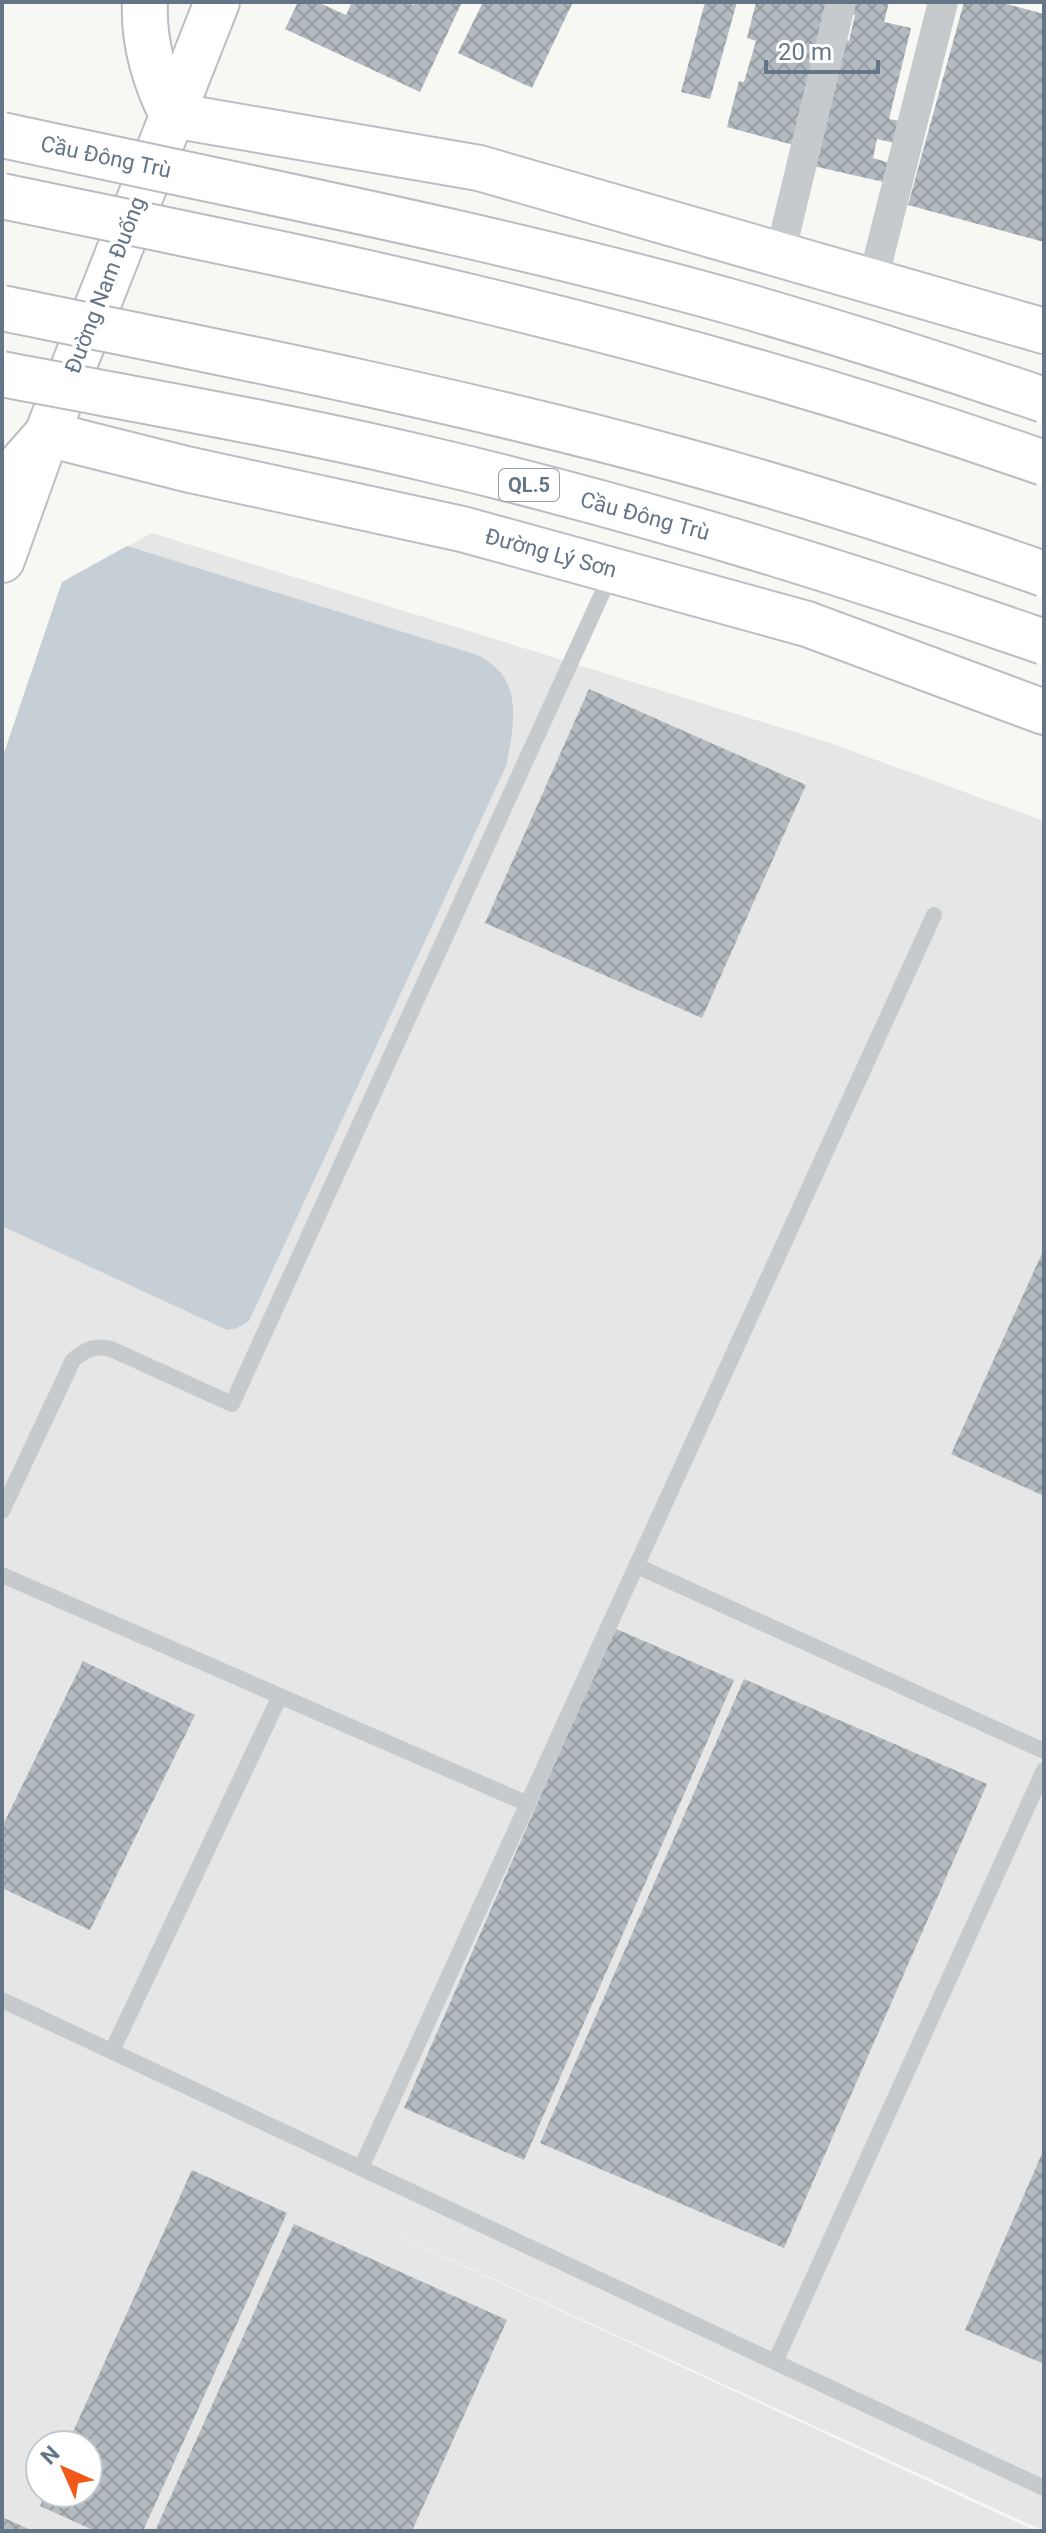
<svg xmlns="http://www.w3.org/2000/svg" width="1046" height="2533" font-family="Roboto,sans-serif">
  <defs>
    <pattern id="building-cross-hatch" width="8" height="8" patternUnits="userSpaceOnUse" patternTransform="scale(2)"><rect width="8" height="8" fill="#b4bbc0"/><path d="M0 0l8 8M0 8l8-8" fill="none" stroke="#969da2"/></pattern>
  </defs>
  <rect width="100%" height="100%" fill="#f7f7f4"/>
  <path fill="#e5e6e5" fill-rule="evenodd" d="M 152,533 L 824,741 L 1044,821 L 1044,2531 L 321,2200 L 1036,2531 L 2,2531 L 2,759 L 62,582 ZM 40,2445 L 88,2445 L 88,2493 L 40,2493 Z"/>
  <path fill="#c6cfd5" d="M 127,546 L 480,656 C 487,661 495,666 500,672 C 521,696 512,738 506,766 L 249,1321 L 237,1328 L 227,1330 L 2,1226 L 2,759 L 62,582 Z"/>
  <g fill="url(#building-cross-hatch)">
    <polygon points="298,2 317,2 346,15 352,2 407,2 413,5 414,2 462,2 420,92 285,29"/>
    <polygon points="483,2 573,2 532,88 458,53"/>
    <polygon points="705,2 737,2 710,99 681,92"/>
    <polygon points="756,2 836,2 797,146 727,127 739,81 744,82 756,41 747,38"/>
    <polygon points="845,2 889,2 884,22 911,28 889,119 905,122 899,144 877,139 873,158 893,164 888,183 813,166 845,40 849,41 855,15 843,12"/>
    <polygon points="964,2 999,2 1044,14 1044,242 908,205"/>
    <polygon points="589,689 806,785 702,1018 485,923"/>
    <polygon points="1044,1249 1044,1496 951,1454"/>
    <polygon points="614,1628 734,1680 524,2160 404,2108"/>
    <polygon points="83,1661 195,1715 90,1930 2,1888 2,1827"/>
    <polygon points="744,1679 987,1784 784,2248 540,2143"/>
    <polygon points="1044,2149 1044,2364 965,2330"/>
    <polygon points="192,2170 287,2213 143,2531 95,2531 40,2506 46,2493 88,2493 88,2445 67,2445"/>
    <polygon points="294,2224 507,2320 412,2531 155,2531"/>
    <polygon points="2,2517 33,2531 2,2531"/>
  </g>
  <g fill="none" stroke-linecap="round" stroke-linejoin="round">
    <defs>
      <g id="secondary">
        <polyline points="172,115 479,168 1044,331"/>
        <polyline points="47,434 186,469 462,529 807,624 1044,712"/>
        <polyline points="2,560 47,434 217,2"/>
      </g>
      <g id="primary">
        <path d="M 145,2 C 143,43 154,79 172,115"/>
        <polyline points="2,485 47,434"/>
      </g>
    </defs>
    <use href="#secondary" stroke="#bbbfc4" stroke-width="48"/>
    <use href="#primary" stroke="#b9bdc1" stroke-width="48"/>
    <g stroke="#c6cacd" stroke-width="16">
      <path d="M 2,1511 L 73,1360 C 86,1349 95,1345 111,1349 L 232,1404 L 611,574"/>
      <polyline points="637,1566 1044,1751"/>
      <polyline points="2,1575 528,1804"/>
      <polyline points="2,2000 1044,2488"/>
      <polyline points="112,2051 280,1696"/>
      <polyline points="361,2168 934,915"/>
      <polyline points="775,2362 1044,1770"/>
    </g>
    <g stroke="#c6cacd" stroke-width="30">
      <polyline points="780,254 841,2"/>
      <polyline points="873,280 943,2"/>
    </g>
    <use href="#secondary" stroke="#fff" stroke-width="44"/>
    <use href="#primary" stroke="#fff" stroke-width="44"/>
    <defs>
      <g id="highway-bridge">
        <path d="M 2,135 C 246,188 492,235 732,302 C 837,332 941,365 1044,400"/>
        <path d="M 2,196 C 160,229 318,260 475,298 C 667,344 858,398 1044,463"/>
        <path d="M 2,308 C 229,354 457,399 681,460 C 803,493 924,532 1044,574"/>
        <path d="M 2,374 C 143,401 284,425 423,458 C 634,507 840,571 1044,642"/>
      </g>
    </defs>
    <use href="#highway-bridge" stroke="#bbbdc0" stroke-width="48" stroke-linecap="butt"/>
    <use href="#highway-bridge" stroke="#fff" stroke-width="44"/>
  </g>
  <g text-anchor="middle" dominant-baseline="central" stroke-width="8" stroke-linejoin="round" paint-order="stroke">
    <rect fill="#fff" stroke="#929eab" stroke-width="2" x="499" y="469" width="60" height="32" rx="6"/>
    <g font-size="20" font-weight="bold" fill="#647587">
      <text x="529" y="485">QL.5</text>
    </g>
    <g font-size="22" fill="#647587" stroke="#fff">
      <text transform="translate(106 157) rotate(12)">Cầu Đông Trù</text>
      <text transform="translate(105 285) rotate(-69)">Đường Nam Đuống</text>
      <text transform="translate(645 516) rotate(15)">Cầu Đông Trù</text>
      <text transform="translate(551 553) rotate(15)">Đường Lý Sơn</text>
    </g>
  </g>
  <rect width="1046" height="2533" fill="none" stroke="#647587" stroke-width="8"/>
  <g transform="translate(64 2469) rotate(315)"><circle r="38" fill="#ffffff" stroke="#c1c8cf" stroke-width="2"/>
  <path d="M0-6L14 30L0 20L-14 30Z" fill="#f25919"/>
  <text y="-12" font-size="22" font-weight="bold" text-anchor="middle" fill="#647587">N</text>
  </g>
  <path d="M766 60v12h112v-12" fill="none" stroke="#647587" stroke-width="4"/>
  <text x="778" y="60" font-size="24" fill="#647587" stroke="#ffffff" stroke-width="6" paint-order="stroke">20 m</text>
</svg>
